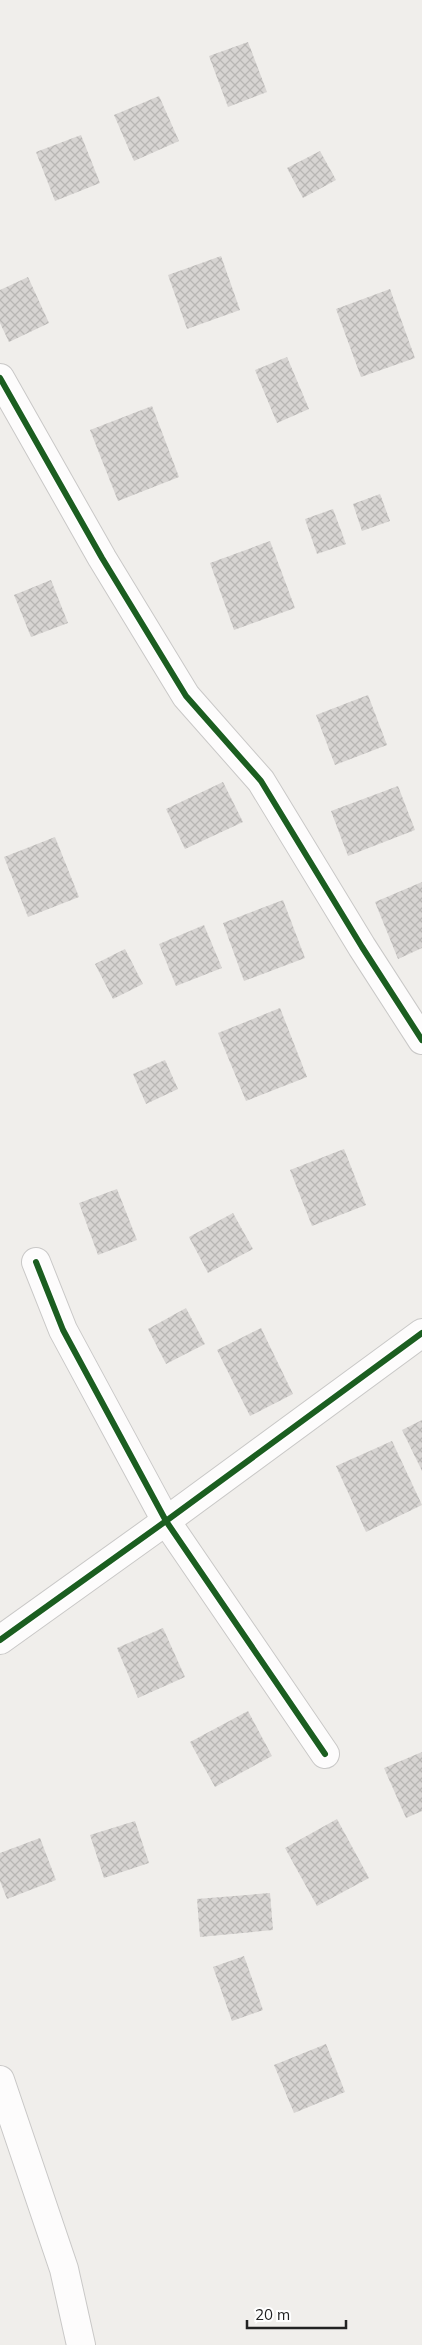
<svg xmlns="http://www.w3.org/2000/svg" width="422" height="2345" font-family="Mulish,sans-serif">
  <defs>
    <pattern id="building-cross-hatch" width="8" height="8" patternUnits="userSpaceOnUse" patternTransform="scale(1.25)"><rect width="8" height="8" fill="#d7d4d2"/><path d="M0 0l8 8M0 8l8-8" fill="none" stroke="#b8b6b4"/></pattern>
  </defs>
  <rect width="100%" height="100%" fill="#f0eeeb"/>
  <g fill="url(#building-cross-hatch)">
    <polygon points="248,42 267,92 228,107 209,56"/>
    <polygon points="159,96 179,141 134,161 114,115"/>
    <polygon points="81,135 100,183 55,201 36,152"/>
    <polygon points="320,151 336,180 303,198 287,168"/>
    <polygon points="221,256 240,310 187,329 168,275"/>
    <polygon points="28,277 49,323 9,342 0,323 0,290"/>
    <polygon points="390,289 415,358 361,377 336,309"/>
    <polygon points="287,357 309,409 277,423 255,370"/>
    <polygon points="152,406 179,477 118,501 90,430"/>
    <polygon points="380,494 390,521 362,531 353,504"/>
    <polygon points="333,509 346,544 317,554 305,519"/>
    <polygon points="270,541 295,608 234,630 210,563"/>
    <polygon points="51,580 68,623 31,637 14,595"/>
    <polygon points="368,695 387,745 335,765 316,715"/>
    <polygon points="223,782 243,822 185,849 166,809"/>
    <polygon points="398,786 415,830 348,856 331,811"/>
    <polygon points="55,837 79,897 28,917 4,857"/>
    <polygon points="422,882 422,948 398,959 375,902"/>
    <polygon points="283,900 305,958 244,981 223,923"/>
    <polygon points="204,925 222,968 176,986 159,944"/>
    <polygon points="125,949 143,984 113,999 95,964"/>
    <polygon points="280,1008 307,1077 246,1101 218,1033"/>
    <polygon points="165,1060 178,1089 146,1104 133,1074"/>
    <polygon points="344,1149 366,1205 312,1226 290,1170"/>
    <polygon points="117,1189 137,1240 98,1255 79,1203"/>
    <polygon points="233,1213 253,1249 208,1273 189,1237"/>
    <polygon points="186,1308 205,1344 166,1364 148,1329"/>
    <polygon points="261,1328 293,1394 250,1416 217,1350"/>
    <polygon points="422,1420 422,1471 402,1430"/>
    <polygon points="392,1441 422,1505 366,1532 336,1466"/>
    <polygon points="163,1628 185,1677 138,1698 117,1648"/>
    <polygon points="248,1711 272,1756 215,1787 190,1742"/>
    <polygon points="422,1752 422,1811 406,1818 384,1768"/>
    <polygon points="337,1819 369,1878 317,1906 285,1848"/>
    <polygon points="135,1821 149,1863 104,1878 90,1835"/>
    <polygon points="40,1838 56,1880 7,1899 0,1881 0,1853"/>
    <polygon points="270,1893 273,1930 200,1937 197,1899"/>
    <polygon points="244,1956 263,2010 232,2021 213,1967"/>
    <polygon points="326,2044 345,2092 294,2113 274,2065"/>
  </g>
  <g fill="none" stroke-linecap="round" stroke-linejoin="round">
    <defs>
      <g id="street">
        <polyline points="0,378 102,558 186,696 261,781 362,947 422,1040"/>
        <polyline points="36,1262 63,1330 166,1521 325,1754"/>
        <polyline points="0,1640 166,1521 422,1333"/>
        <polyline points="0,2080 64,2269 81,2345"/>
      </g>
    </defs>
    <use href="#street" stroke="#c9c8c7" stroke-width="30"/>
    <use href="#street" stroke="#fdfcfc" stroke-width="28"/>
    <defs>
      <g id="cycleway">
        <polyline points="0,378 102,558 186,696 261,781 362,947 422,1040"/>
        <polyline points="36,1262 63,1330 166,1521 325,1754"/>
        <polyline points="0,1640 166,1521 422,1333"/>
      </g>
    </defs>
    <use href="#cycleway" stroke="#fff" stroke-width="9"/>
    <use href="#cycleway" stroke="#1b5e20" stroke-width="6"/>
  </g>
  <path d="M247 2320v8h99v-8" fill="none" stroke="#222222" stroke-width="2.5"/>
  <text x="255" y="2320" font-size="15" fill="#222222" stroke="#ffffff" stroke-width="4" paint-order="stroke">20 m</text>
</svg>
